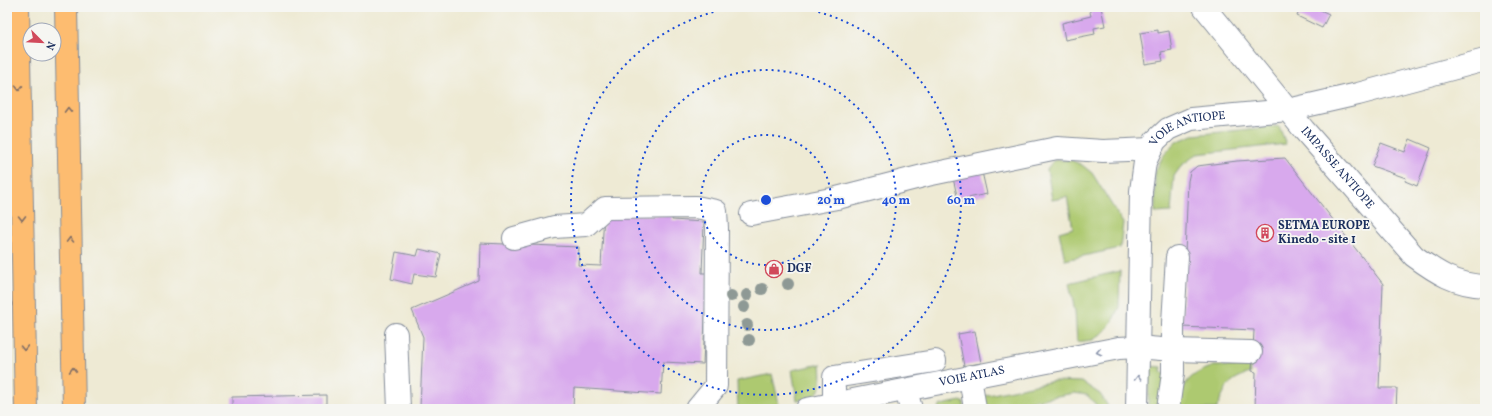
<svg xmlns="http://www.w3.org/2000/svg" width="1492" height="416" font-family="Vollkorn,serif">
  <rect width="100%" height="100%" fill="#f6f6f2"/>
  <filter id="ink" filterUnits="userSpaceOnUse"><feTurbulence type="fractalNoise" baseFrequency=".025" numOctaves="2"/><feDisplacementMap in="SourceGraphic" scale="8" xChannelSelector="R" yChannelSelector="G"/><feConvolveMatrix kernelMatrix="1 2 1 2 8 2 1 2 1" color-interpolation-filters="sRGB"/></filter>
  <filter id="wash" filterUnits="userSpaceOnUse"><feTurbulence type="fractalNoise" baseFrequency=".012" numOctaves="4" result="noise"/><feDisplacementMap in="SourceGraphic" scale="16" xChannelSelector="R" yChannelSelector="G"/><feGaussianBlur stdDeviation="0.9" result="paint"/><feColorMatrix in="noise" values="0 0 0 0 0 0 0 0 0 0 0 0 0 0 0 0 0 1.4 0 .05"/><feComposite in="paint" operator="in"/></filter>
  <g filter="url(#wash)">
    <rect width="100%" height="100%" fill="#eeead4"/>
    <g fill="#adc96f" stroke="#647c66">
      <polygon points="1279,126 1286,144 1197,154 1182,165 1174,176 1171,212 1155,213 1155,172 1163,156 1176,142 1193,135"/>
      <polygon points="1056,160 1071,160 1082,165 1092,173 1123,223 1120,248 1065,260 1059,232 1073,228 1067,197 1052,200 1047,169 1053,161"/>
      <polygon points="1120,271 1119,307 1113,320 1105,331 1093,340 1077,342 1075,311 1069,283"/>
      <path d="M 821,364 C 822,377 824,392 810,398 C 806,400 801,400 797,400 L 792,370 Z"/>
      <polygon points="1149,366 1162,367 1161,372 1166,375 1162,409 1148,409"/>
      <path d="M 1214,366 L 1250,366 L 1251,373 C 1228,379 1227,386 1217,407 L 1217,409 L 1180,409 C 1181,382 1189,375 1214,366 Z"/>
      <polygon points="772,374 779,404 757,409 738,409 737,381"/>
      <polygon points="1054,381 1082,382 1100,394 1110,409 1100,409 1087,395 1074,393 987,409 984,409 979,397"/>
      <polygon points="961,401 964,403 964,409 938,409 941,405"/>
    </g>
    <g id="blocks">
      <g fill="#d8a9ed">
        <polygon points="1093,7 1101,7 1105,26 1094,28 1095,34 1065,40 1062,23 1091,16 1089,8"/>
        <polygon points="1301,7 1317,7 1316,8 1329,14 1322,28 1297,16"/>
        <polygon points="1158,30 1158,33 1169,31 1172,50 1161,52 1163,61 1145,64 1140,33"/>
        <polygon points="1410,139 1431,148 1417,186 1405,181 1406,178 1372,166 1381,143 1405,152"/>
        <polygon points="1285,158 1383,284 1379,388 1397,388 1396,409 1255,409 1256,372 1252,371 1254,330 1182,327 1188,181 1190,172 1197,166 1237,161"/>
        <polygon points="982,172 987,194 958,200 953,178"/>
        <polygon points="604,214 673,216 672,220 704,222 702,273 707,273 703,364 663,362 661,394 574,388 573,409 425,409 425,407 420,407 423,337 412,310 479,281 480,243 579,247 578,265 601,266"/>
        <polygon points="419,249 441,254 436,277 414,274 412,284 391,279 396,252 417,256"/>
        <polygon points="975,331 981,363 964,366 958,334"/>
        <polygon points="326,395 326,409 232,409 232,397"/>
      </g>
    </g>
  </g>
  <g filter="url(#ink)">
    <use href="#blocks" fill-opacity="0" stroke="#848c99" stroke-width="1"/>
    <g fill="none" stroke-linecap="round" stroke-linejoin="round">
      <defs>
        <g id="minor">
          <path id="s1" d="M 1204,7 L 1304,130 L 1414,256 C 1437,273 1456,285 1485,286"/>
          <polyline points="751,214 837,198 927,175 1057,148 1103,151 1151,149"/>
          <polyline points="514,238 554,227 586,225 605,208 696,207 716,211 717,228 716,386 697,409"/>
          <polyline points="396,334 399,409"/>
          <polyline points="970,376 975,409"/>
          <polyline points="906,390 911,409"/>
          <polyline points="834,404 834,377 935,361"/>
          <path id="s2" d="M 807,409 L 1119,348 L 1137,347 L 1173,350 L 1251,352"/>
          <path id="s3" d="M 1137,409 L 1141,191 L 1145,162 L 1155,141 L 1168,129 L 1191,119 L 1288,110 L 1358,94 L 1485,60"/>
          <polyline points="1168,409 1173,373 1173,323 1177,257"/>
        </g>
        <g id="highway">
          <polyline points="18,7 26,409"/>
          <polyline points="66,7 74,409"/>
        </g>
      </defs>
      <use href="#minor" stroke="#848c99" stroke-width="24"/>
      <use href="#highway" stroke="#848c99" stroke-width="24"/>
      <use href="#minor" stroke="#fff" stroke-width="22"/>
      <use href="#highway" stroke="#fdbc6f" stroke-width="22"/>
    </g>
    <g fill="#8e9995">
      <circle cx="788" cy="284" r="6"/>
      <circle cx="762" cy="289" r="6"/>
      <circle cx="747" cy="295" r="6"/>
      <circle cx="731" cy="296" r="6"/>
      <circle cx="744" cy="307" r="6"/>
      <circle cx="747" cy="325" r="6"/>
      <circle cx="749" cy="340" r="6"/>
    </g>
    <defs><path id="oneway-chevron" d="M-2-3.5L2.5 0L-2 3.5" fill="none" stroke-width="1.6" stroke-linecap="round" stroke-linejoin="round"/></defs>
    <g stroke="#816e66">
      <use href="#oneway-chevron" transform="translate(19 88) rotate(89)"/>
      <use href="#oneway-chevron" transform="translate(68 110) rotate(-91)"/>
      <use href="#oneway-chevron" transform="translate(22 218) rotate(89)"/>
      <use href="#oneway-chevron" transform="translate(70 240) rotate(-91)"/>
      <use href="#oneway-chevron" transform="translate(24 348) rotate(89)"/>
      <use href="#oneway-chevron" transform="translate(73 370) rotate(-91)"/>
    </g>
    <g stroke="#8d97ae">
      <use href="#oneway-chevron" transform="translate(1099 352) rotate(169)"/>
      <use href="#oneway-chevron" transform="translate(1138 378) rotate(-90)"/>
    </g>
  </g>
  <g fill="none" stroke="#1d4ed8" stroke-width="2" stroke-dasharray="2 4">
    <circle cx="766" cy="200" r="65"/>
    <circle cx="766" cy="200" r="130"/>
    <path d="M795 7A195 195 0 1 1 737 7"/>
  </g>
  <defs>
    <symbol id="building-ring" viewBox="-11 -11 22 22"><circle r="9.5" fill="#f6f6f2" stroke="#d1495b" stroke-width="1.5"/><path d="M-4-6H4V6H1V3H-1V6H-4ZM-2.5-4.3h1.7v1.8h-1.7ZM.8-4.3h1.7v1.8H.8ZM-2.5-1h1.7V.8h-1.7ZM.8-1h1.7V.8H.8Z" fill="#d1495b"/></symbol>
    <symbol id="shop-ring" viewBox="-11 -11 22 22"><circle r="9.5" fill="#f6f6f2" stroke="#d1495b" stroke-width="1.5"/><path d="M-5-2.5h2.3a2.7 3.5 0 0 1 5.4 0H5L5.5 6h-11ZM-1.5-2.5h3a1.5 2.3 0 0 0-3 0Z" fill="#d1495b"/></symbol>
  </defs>
  <g fill-rule="evenodd">
    <use href="#building-ring" x="1255" y="223" width="20" height="20"/>
    <use href="#shop-ring" x="764" y="259" width="20" height="20"/>
  </g>
  <g text-anchor="middle" dominant-baseline="central" stroke-width="3.5" stroke-linejoin="round" paint-order="stroke">
    <g font-size="12" fill="#1b2f5e" stroke="#f6f6f2">
      <text stroke="none"><textPath href="#s3" startOffset="307">VOIE ANTIOPE</textPath></text>
      <text stroke="none"><textPath href="#s1" startOffset="209">IMPASSE ANTIOPE</textPath></text>
      <text stroke="none"><textPath href="#s2" startOffset="168">VOIE ATLAS</textPath></text>
    </g>
    <g font-size="12" font-weight="bold" fill="#1b2f5e" stroke="#f6f6f2" text-anchor="start">
      <text x="1278" y="226">SETMA EUROPE<tspan x="1278" dy="14">Kinedo - site 1</tspan></text>
      <text x="787" y="269">DGF</text>
    </g>
  </g>
  <circle cx="766" cy="200" r="6" fill="#1d4ed8" stroke="#f6f6f2" stroke-width="2"/>
  <g font-size="12" text-anchor="middle" font-weight="bold" fill="#1d4ed8" stroke="#f6f6f2" stroke-width="3.5" stroke-linejoin="round" paint-order="stroke">
    <text x="831" y="204">20 m</text>
    <text x="896" y="204">40 m</text>
    <text x="961" y="204">60 m</text>
  </g>
  <rect width="1492" height="416" fill="none" stroke="#f6f6f2" stroke-width="24"/>
  <g transform="translate(42 42) rotate(114)"><circle r="19" fill="#f6f6f2" stroke="#9ea6b7"/>
  <path d="M0-3L7 15L0 10L-7 15Z" fill="#d1495b"/>
  <text y="-6" font-size="11" font-weight="bold" text-anchor="middle" fill="#1b2f5e">N</text>
  </g>
</svg>
